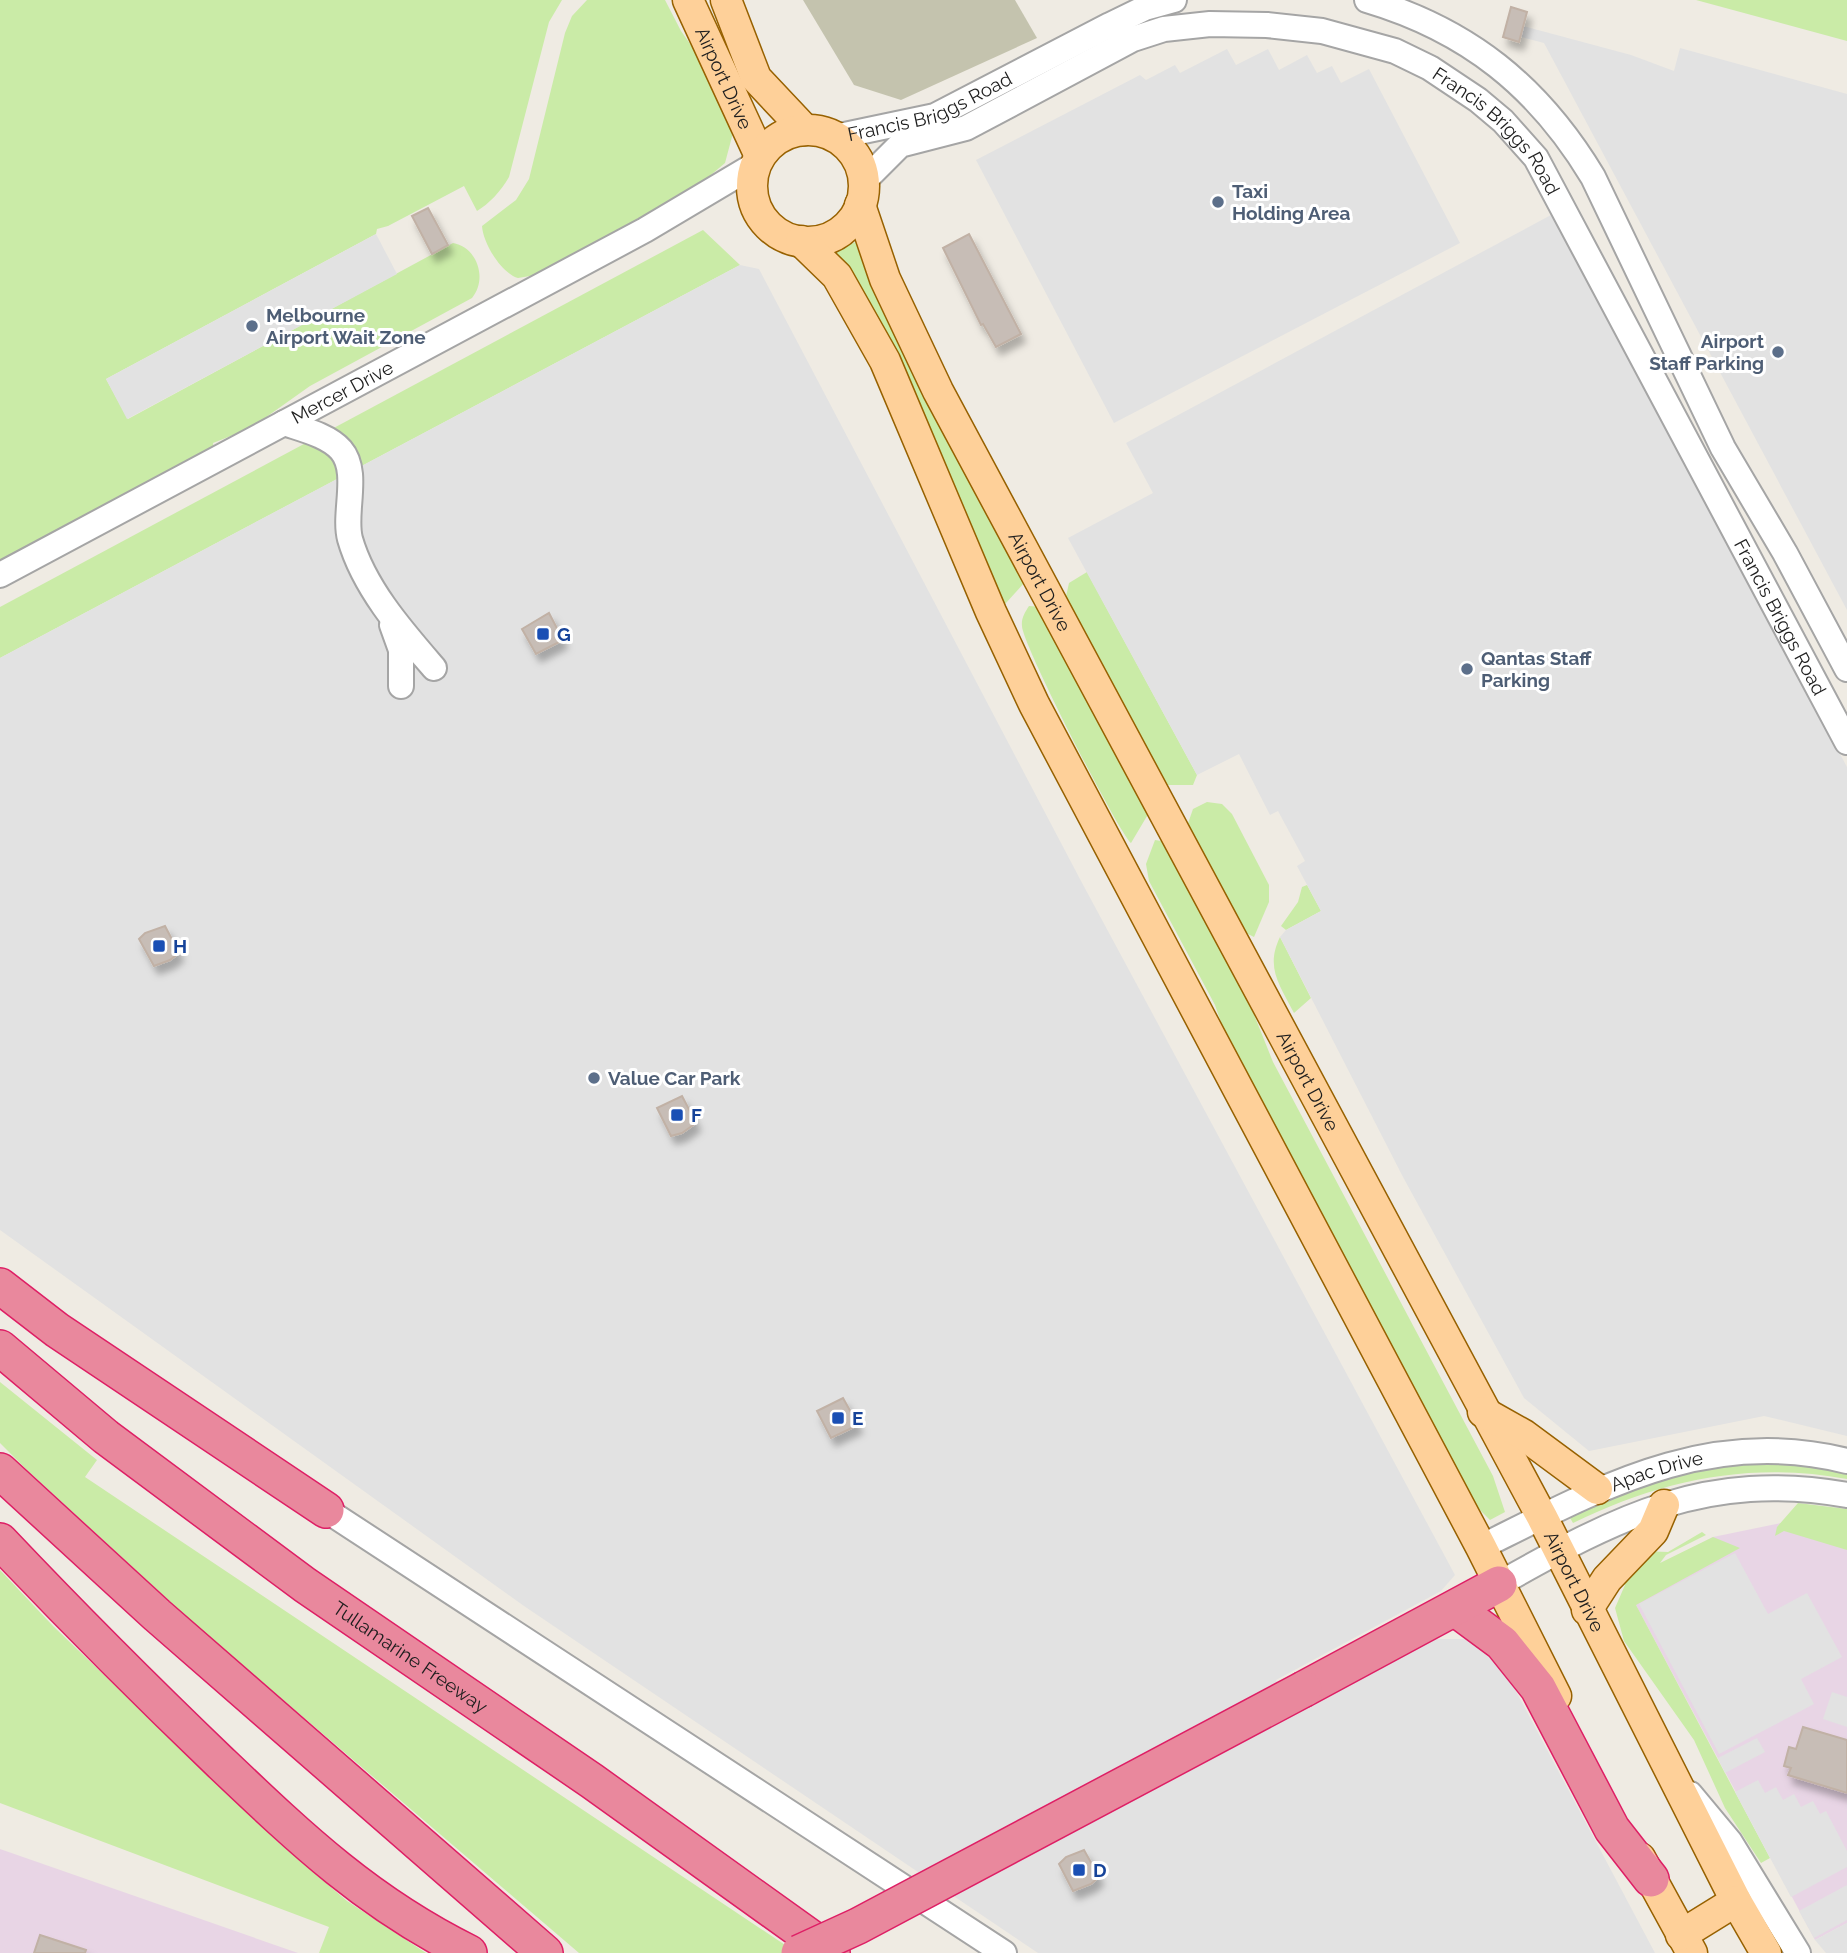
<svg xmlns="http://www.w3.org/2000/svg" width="1847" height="1953" font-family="Raleway,sans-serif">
  <defs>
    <filter id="shadow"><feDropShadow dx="4.5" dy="8" stdDeviation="3.5" flood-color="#0004"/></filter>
  </defs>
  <rect width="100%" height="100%" fill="#efebe3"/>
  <g fill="#e8d5e5">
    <polygon points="1781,1523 1847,1533 1847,1923 1815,1940 1630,1594 1659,1565 1713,1537"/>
    <polygon points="0,1849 298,1953 0,1953"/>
  </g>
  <polygon fill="#c4c3ae" points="803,0 1015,0 1037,38 901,100 854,85"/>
  <g fill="#caeba7">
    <path d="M 0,0 L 562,0 L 549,22 L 509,177 C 501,191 489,204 477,211 L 464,186 L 388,226 L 377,229 L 376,234 L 106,379 L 128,419 L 453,243 C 477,247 488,279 472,298 L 310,386 L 251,428 L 213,443 L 214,449 L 0,562 Z"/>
    <path d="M 587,0 L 665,0 L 681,31 L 707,68 L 733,133 L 725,163 L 692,191 L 536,275 L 518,278 C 501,273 483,243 482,226 L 516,200 L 529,179 L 565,33 L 572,16 Z"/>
    <polygon points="1696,0 1847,0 1847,41"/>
    <polygon points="703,230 740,265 0,658 0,607"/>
    <polygon points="858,241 1024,583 1006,603 1003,604 833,252"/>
    <polygon points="1087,572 1197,775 1193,785 1166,785 1065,601 1069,583"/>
    <path d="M 1029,606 L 1042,607 L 1150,811 L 1131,843 C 1120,835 1022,644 1022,626 C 1021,619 1025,612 1029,606 Z"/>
    <polygon points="1207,802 1222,804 1232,814 1269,885 1269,902 1254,937 1236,928 1186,829 1193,809"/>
    <polygon points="1155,840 1167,842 1243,987 1273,1062 1493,1476 1505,1512 1490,1520 1476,1506 1232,1054 1215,1005 1149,881 1146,864"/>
    <polygon points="1307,885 1321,911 1286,930 1281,926 1298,902 1302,887"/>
    <path d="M 1280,937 L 1311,998 L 1294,1013 C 1280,985 1265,968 1280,937 Z"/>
    <polygon points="0,1382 97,1460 85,1477 797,1953 579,1953 191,1621 25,1468 0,1443"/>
    <path d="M 1747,1463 L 1817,1467 L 1847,1474 L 1847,1479 C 1750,1461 1661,1480 1573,1523 L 1569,1516 C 1624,1485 1685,1472 1747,1463 Z"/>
    <polygon points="1798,1503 1847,1509 1847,1550 1784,1531 1775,1536 1777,1527"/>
    <polygon points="1702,1532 1706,1535 1666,1555 1660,1563 1713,1537 1740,1548 1636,1605 1770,1858 1761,1863 1725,1808 1694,1740 1624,1641 1615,1608 1625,1585 1617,1580 1642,1551 1668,1552"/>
    <polygon points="0,1570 53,1626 278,1842 347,1901 426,1953 319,1953 329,1927 0,1803"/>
  </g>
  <g fill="#e2e2e2">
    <polygon points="1523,26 1631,55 1674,71 1680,48 1847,94 1847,610 1544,43 1521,37"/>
    <polygon points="1227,49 1236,65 1268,49 1279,70 1307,55 1317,73 1332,66 1341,83 1369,69 1460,243 1114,423 976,160 1140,75 1146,80 1175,65 1180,73"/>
    <polygon points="1551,215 1847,767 1847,1436 1764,1416 1589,1451 1524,1398 1403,1177 1280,937 1286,930 1321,911 1297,866 1305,861 1278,811 1270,815 1239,754 1197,775 1068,538 1153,493 1126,443"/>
    <polygon points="376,234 397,274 127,419 106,379"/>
    <polygon points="740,265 759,269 1081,881 1455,1575 1441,1591 1276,1680 1295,1712 1434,1639 1466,1639 1483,1644 1509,1678 1655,1953 1038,1953 524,1606 0,1230 0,658"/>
    <polygon points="1735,1553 1768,1614 1807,1593 1842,1657 1801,1679 1814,1704 1719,1754 1639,1604"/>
    <polygon points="1832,1692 1847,1697 1847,1727 1823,1719"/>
    <polygon points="1757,1738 1765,1752 1725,1773 1718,1758"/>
    <polygon points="1758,1780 1765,1793 1776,1787 1783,1800 1794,1794 1801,1807 1813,1801 1820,1814 1826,1811 1847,1851 1847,1867 1791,1897 1735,1792"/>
    <polygon points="1847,1885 1847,1920 1814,1938 1799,1911"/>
    <polygon points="1847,1923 1847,1953 1826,1953 1815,1940"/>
  </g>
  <g fill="#c7bdb6" stroke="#c1b1a5" stroke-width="2" filter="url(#shadow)">
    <polygon points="1511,7 1527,12 1519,42 1503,37"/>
    <polygon points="428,208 448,245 432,254 412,216"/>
    <polygon points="969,234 1021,334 996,347 983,324 981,325 943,248"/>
    <polygon points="549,613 563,640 536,654 522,629"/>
    <polygon points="165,926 179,953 170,960 154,966 139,939 145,933"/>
    <polygon points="682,1096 696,1123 682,1133 671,1136 657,1108"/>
    <polygon points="843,1398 858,1425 831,1438 817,1411"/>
    <polygon points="1803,1727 1847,1740 1847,1793 1788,1775 1791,1768 1784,1766 1789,1747 1796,1749"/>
    <polygon points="1084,1850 1099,1877 1091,1884 1073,1891 1059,1864 1066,1857"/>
    <polygon points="40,1935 86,1950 85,1953 34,1953"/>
  </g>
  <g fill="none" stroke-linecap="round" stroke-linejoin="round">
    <defs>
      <g id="minor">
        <path d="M 1367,0 C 1468,30 1538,86 1593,177 L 1723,448 L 1785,553 L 1847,669"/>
        <path id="s1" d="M 835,137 L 935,116 L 1110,25 L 1145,8 L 1174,0"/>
        <path id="s2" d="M 864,181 L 900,145 L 966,128 L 1133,39 L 1164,29 L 1210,24 L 1267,25 L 1322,31 L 1395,51 L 1430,68 L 1478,100 L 1503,121 L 1536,158 L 1847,742"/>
        <path d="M 284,423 C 301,429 328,435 341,450 C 360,472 343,513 350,539 C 364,588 402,631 434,668"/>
        <path id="s3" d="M 0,575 L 645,230 L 756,164"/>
        <polyline points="392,625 401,650 401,686"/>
        <polyline points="326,1510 1004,1953"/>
        <path id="s4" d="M 1481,1547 C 1600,1488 1709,1426 1847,1461"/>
        <path d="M 1499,1584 C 1618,1517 1706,1470 1847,1495"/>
        <polyline points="1690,1794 1730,1842 1798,1953"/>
      </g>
      <g id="major">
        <path id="s5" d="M 688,0 L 760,156"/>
        <polyline points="726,0 756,78 805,130"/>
        <circle cx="808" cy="186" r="56"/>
        <path id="s6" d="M 860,205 L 885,279 L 938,391 L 1542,1517 L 1736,1901 L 1766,1953"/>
        <polyline points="801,241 837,276 885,361 991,612 1034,704 1481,1547 1556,1696"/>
        <polyline points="1483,1412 1524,1435 1597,1489"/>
        <polyline points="1587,1610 1607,1579 1653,1531 1664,1505"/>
        <polyline points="1640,1858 1692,1953"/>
        <polyline points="1681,1935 1736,1901"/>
      </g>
      <g id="highway">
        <polyline points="0,1286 57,1330 326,1510"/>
        <path id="s7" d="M 0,1348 L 106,1437 L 305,1585 L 592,1781 L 832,1953"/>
        <polyline points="0,1471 157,1615 545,1953"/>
        <path d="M 0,1541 C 72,1617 146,1691 221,1763 C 302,1840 368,1903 469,1953"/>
        <polyline points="1456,1609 1502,1643 1538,1688 1612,1829 1651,1879"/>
        <polyline points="1304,1689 1499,1584"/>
      </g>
    </defs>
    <use href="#minor" stroke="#a5a5a5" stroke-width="28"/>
    <use href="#major" stroke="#976100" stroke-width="33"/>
    <use href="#highway" stroke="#de1f65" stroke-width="38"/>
    <use href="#minor" stroke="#fff" stroke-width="24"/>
    <use href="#major" stroke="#fed099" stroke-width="30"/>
    <use href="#highway" stroke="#e9889d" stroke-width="35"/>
    <defs>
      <polyline id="highway-bridge" points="799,1953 858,1926 1304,1689"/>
    </defs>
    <use href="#highway-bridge" stroke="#de1f65" stroke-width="38" stroke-linecap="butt"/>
    <use href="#highway-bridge" stroke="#e9889d" stroke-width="35"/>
  </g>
  <g fill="#5c6f8a" stroke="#fff" stroke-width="2.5">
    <circle cx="1218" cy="202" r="7"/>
    <circle cx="252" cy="326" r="7"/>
    <circle cx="1778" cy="352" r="7"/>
    <circle cx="1467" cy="669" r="7"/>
    <circle cx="594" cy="1078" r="7"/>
  </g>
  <g fill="#1a4fb4" stroke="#fff" stroke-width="2.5">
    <rect x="536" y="627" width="14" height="14" rx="3.5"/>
    <rect x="152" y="939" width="14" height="14" rx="3.5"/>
    <rect x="670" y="1108" width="14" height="14" rx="3.5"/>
    <rect x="831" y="1411" width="14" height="14" rx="3.5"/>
    <rect x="1072" y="1863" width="14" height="14" rx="3.5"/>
  </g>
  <g text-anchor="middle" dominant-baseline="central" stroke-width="6" stroke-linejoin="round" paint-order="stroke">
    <g font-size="19" fill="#1e1e1e" stroke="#fff">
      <text stroke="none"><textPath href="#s5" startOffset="86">Airport Drive</textPath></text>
      <text stroke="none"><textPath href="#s1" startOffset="100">Francis Briggs Road</textPath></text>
      <text stroke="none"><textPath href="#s2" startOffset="707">Francis Briggs Road</textPath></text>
      <text stroke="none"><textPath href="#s3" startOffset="388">Mercer Drive</textPath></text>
      <text stroke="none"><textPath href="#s6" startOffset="418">Airport Drive</textPath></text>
      <text stroke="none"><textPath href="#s2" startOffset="1274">Francis Briggs Road</textPath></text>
      <text stroke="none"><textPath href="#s6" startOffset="985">Airport Drive</textPath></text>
      <text stroke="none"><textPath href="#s4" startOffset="192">Apac Drive</textPath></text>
      <text stroke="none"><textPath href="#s6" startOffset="1552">Airport Drive</textPath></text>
      <text stroke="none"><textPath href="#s7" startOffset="514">Tullamarine Freeway</textPath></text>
    </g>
    <g font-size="19" font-weight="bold" fill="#4e5e75" stroke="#fff" text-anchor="start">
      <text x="1232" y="191">Taxi<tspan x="1232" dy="22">Holding Area</tspan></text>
      <text x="266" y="315">Melbourne<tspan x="266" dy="22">Airport Wait Zone</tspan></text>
      <text x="1764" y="341" text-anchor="end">Airport<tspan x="1764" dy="22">Staff Parking</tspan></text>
      <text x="1481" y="658">Qantas Staff<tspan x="1481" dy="22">Parking</tspan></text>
      <text x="608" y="1078">Value Car Park</text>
    </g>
    <g font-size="19" font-weight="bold" fill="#164399" stroke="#fff" text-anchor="start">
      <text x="557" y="634">G</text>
      <text x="173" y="946">H</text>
      <text x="691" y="1115">F</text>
      <text x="852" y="1418">E</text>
      <text x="1093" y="1870">D</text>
    </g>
  </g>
</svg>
